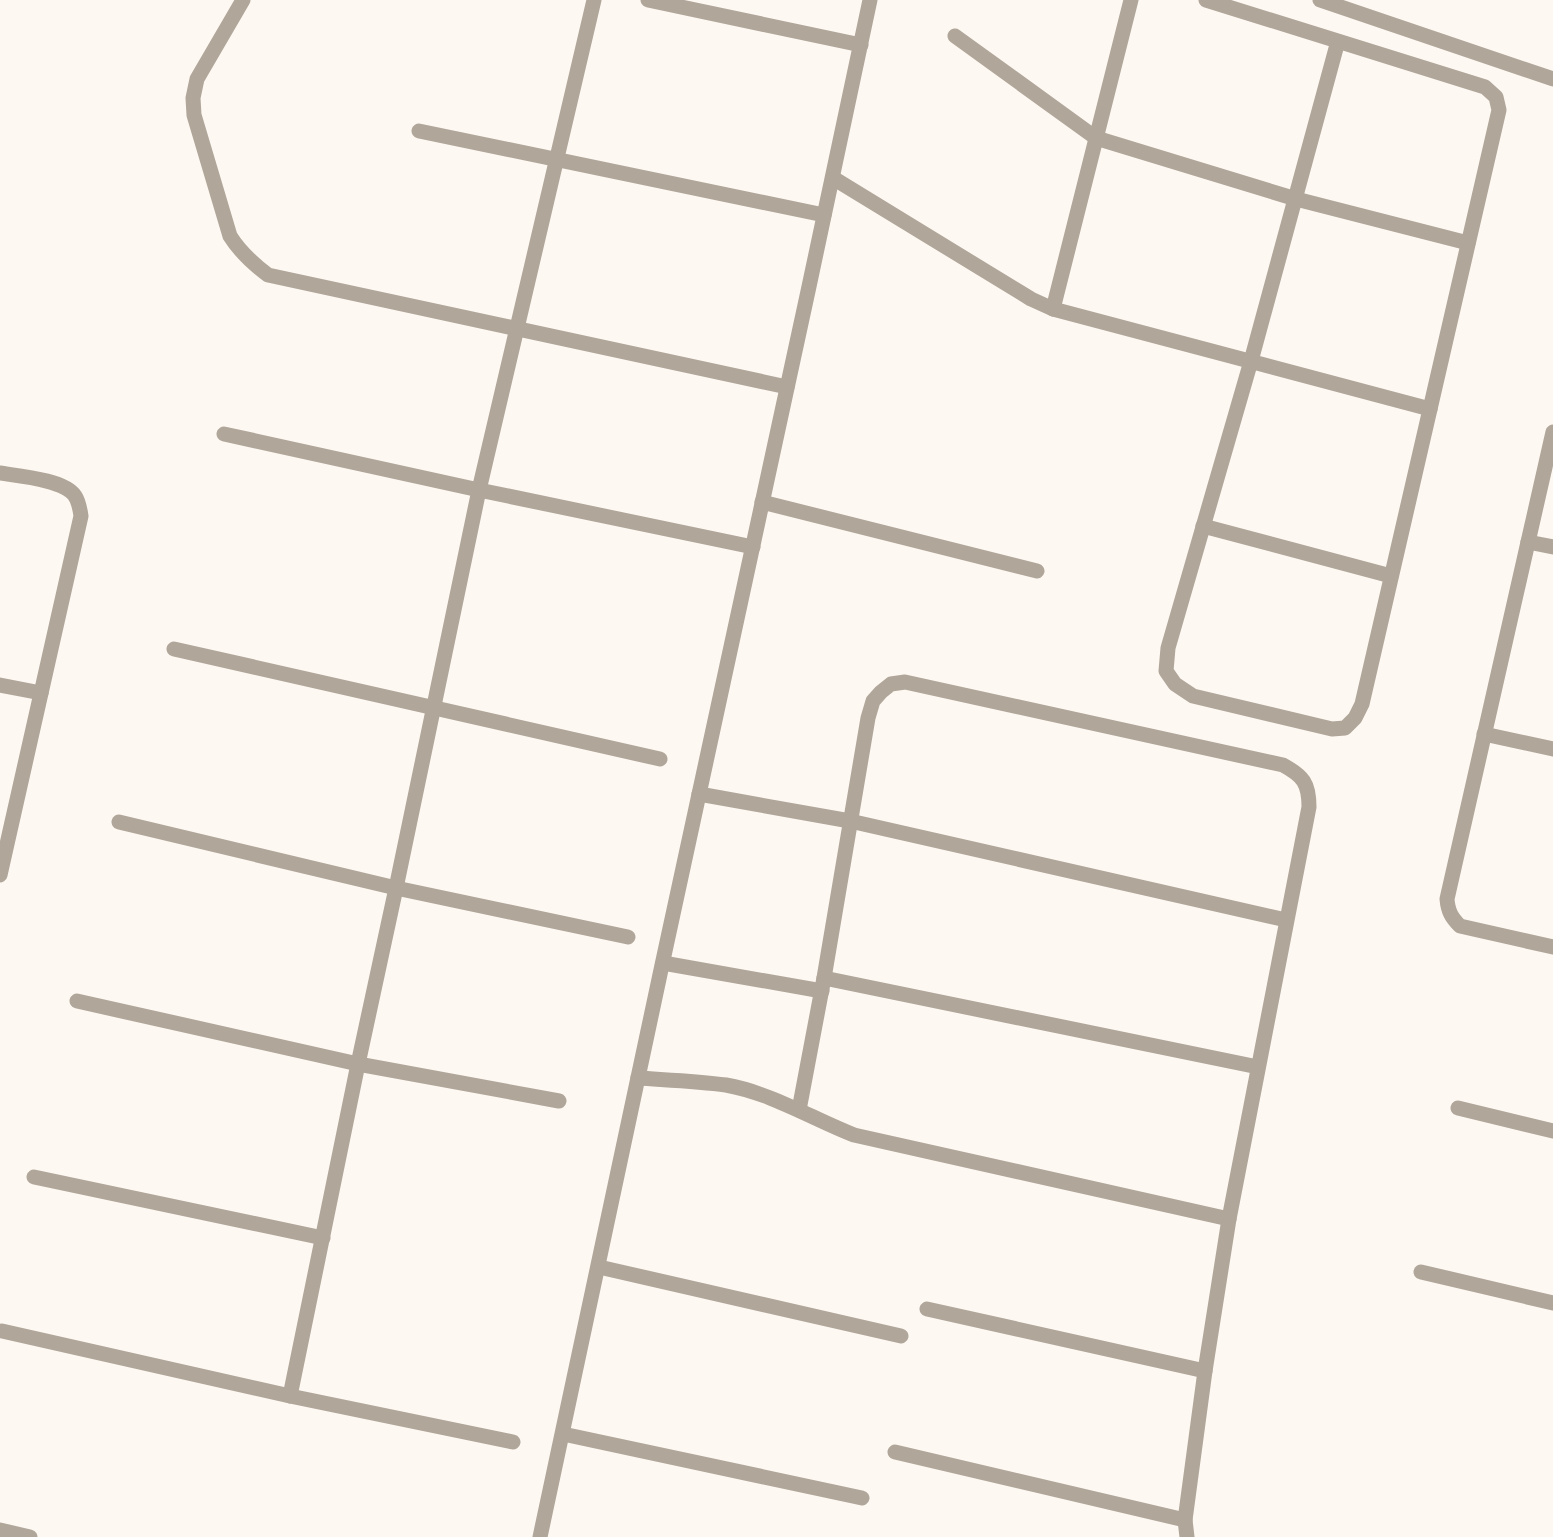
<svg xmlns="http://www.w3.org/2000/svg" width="1553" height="1537" font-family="'DM Sans',sans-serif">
  <rect width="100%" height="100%" fill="#fef8f3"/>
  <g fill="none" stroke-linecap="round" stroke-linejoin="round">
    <g stroke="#b0a79a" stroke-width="15">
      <path d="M 243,0 L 197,79 L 193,98 L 194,115 L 230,236 C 240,252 252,263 268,275 L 787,387"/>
      <polyline points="648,0 861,45"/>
      <polyline points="1206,0 1485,87 1496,97 1499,110 1362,704 1355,718 1345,728 1332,729 1193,696 1175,684 1166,671 1168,648 1251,361 1338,41"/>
      <polyline points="1320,0 1553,79"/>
      <polyline points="955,36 1096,138 1296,199 1468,243"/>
      <polyline points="419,131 824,215"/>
      <polyline points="833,178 1031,299 1053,309 1430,409"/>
      <polyline points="1053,309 1131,0"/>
      <path d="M 1553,432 L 1447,899 C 1448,912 1452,918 1460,926 L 1553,947"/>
      <polyline points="224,434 479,490 753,547"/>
      <path d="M 0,473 C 19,476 65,480 75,496 C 79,502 80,509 81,516 L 0,875"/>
      <polyline points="762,502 1037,571"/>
      <polyline points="1203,526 1391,576"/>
      <polyline points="1528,542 1553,547"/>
      <polyline points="174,649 660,759"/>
      <polyline points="0,685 41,693"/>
      <polyline points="1484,734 1553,749"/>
      <polyline points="699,794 850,821 1286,920"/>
      <polyline points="119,822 396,888 628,937"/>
      <polyline points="663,963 822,991"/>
      <polyline points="824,978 1258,1067"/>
      <polyline points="77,1001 358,1064 559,1101"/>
      <path d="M 638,1078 C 667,1080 697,1081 726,1085 C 771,1093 811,1118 854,1135 L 1229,1219"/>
      <polyline points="1458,1108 1553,1131"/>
      <path d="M 799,1110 L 824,978 L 868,718 L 873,701 L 881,692 L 891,684 L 905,682 L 1283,765 C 1303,776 1309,783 1309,807 L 1229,1219 L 1205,1371 L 1185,1520 L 1187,1537"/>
      <polyline points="34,1177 323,1238"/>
      <polyline points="599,1267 901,1336"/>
      <polyline points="1421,1272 1553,1303"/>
      <polyline points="927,1309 1205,1371"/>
      <polyline points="2,1331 290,1396 513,1442"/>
      <polyline points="290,1396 358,1064 396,888 479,490 594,0"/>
      <polyline points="563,1434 862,1498"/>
      <polyline points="895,1452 1185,1520"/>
      <polyline points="0,1530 30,1537"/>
      <path d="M 540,1537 C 582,1347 621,1156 662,965 C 732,644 802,322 870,0"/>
    </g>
  </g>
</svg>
